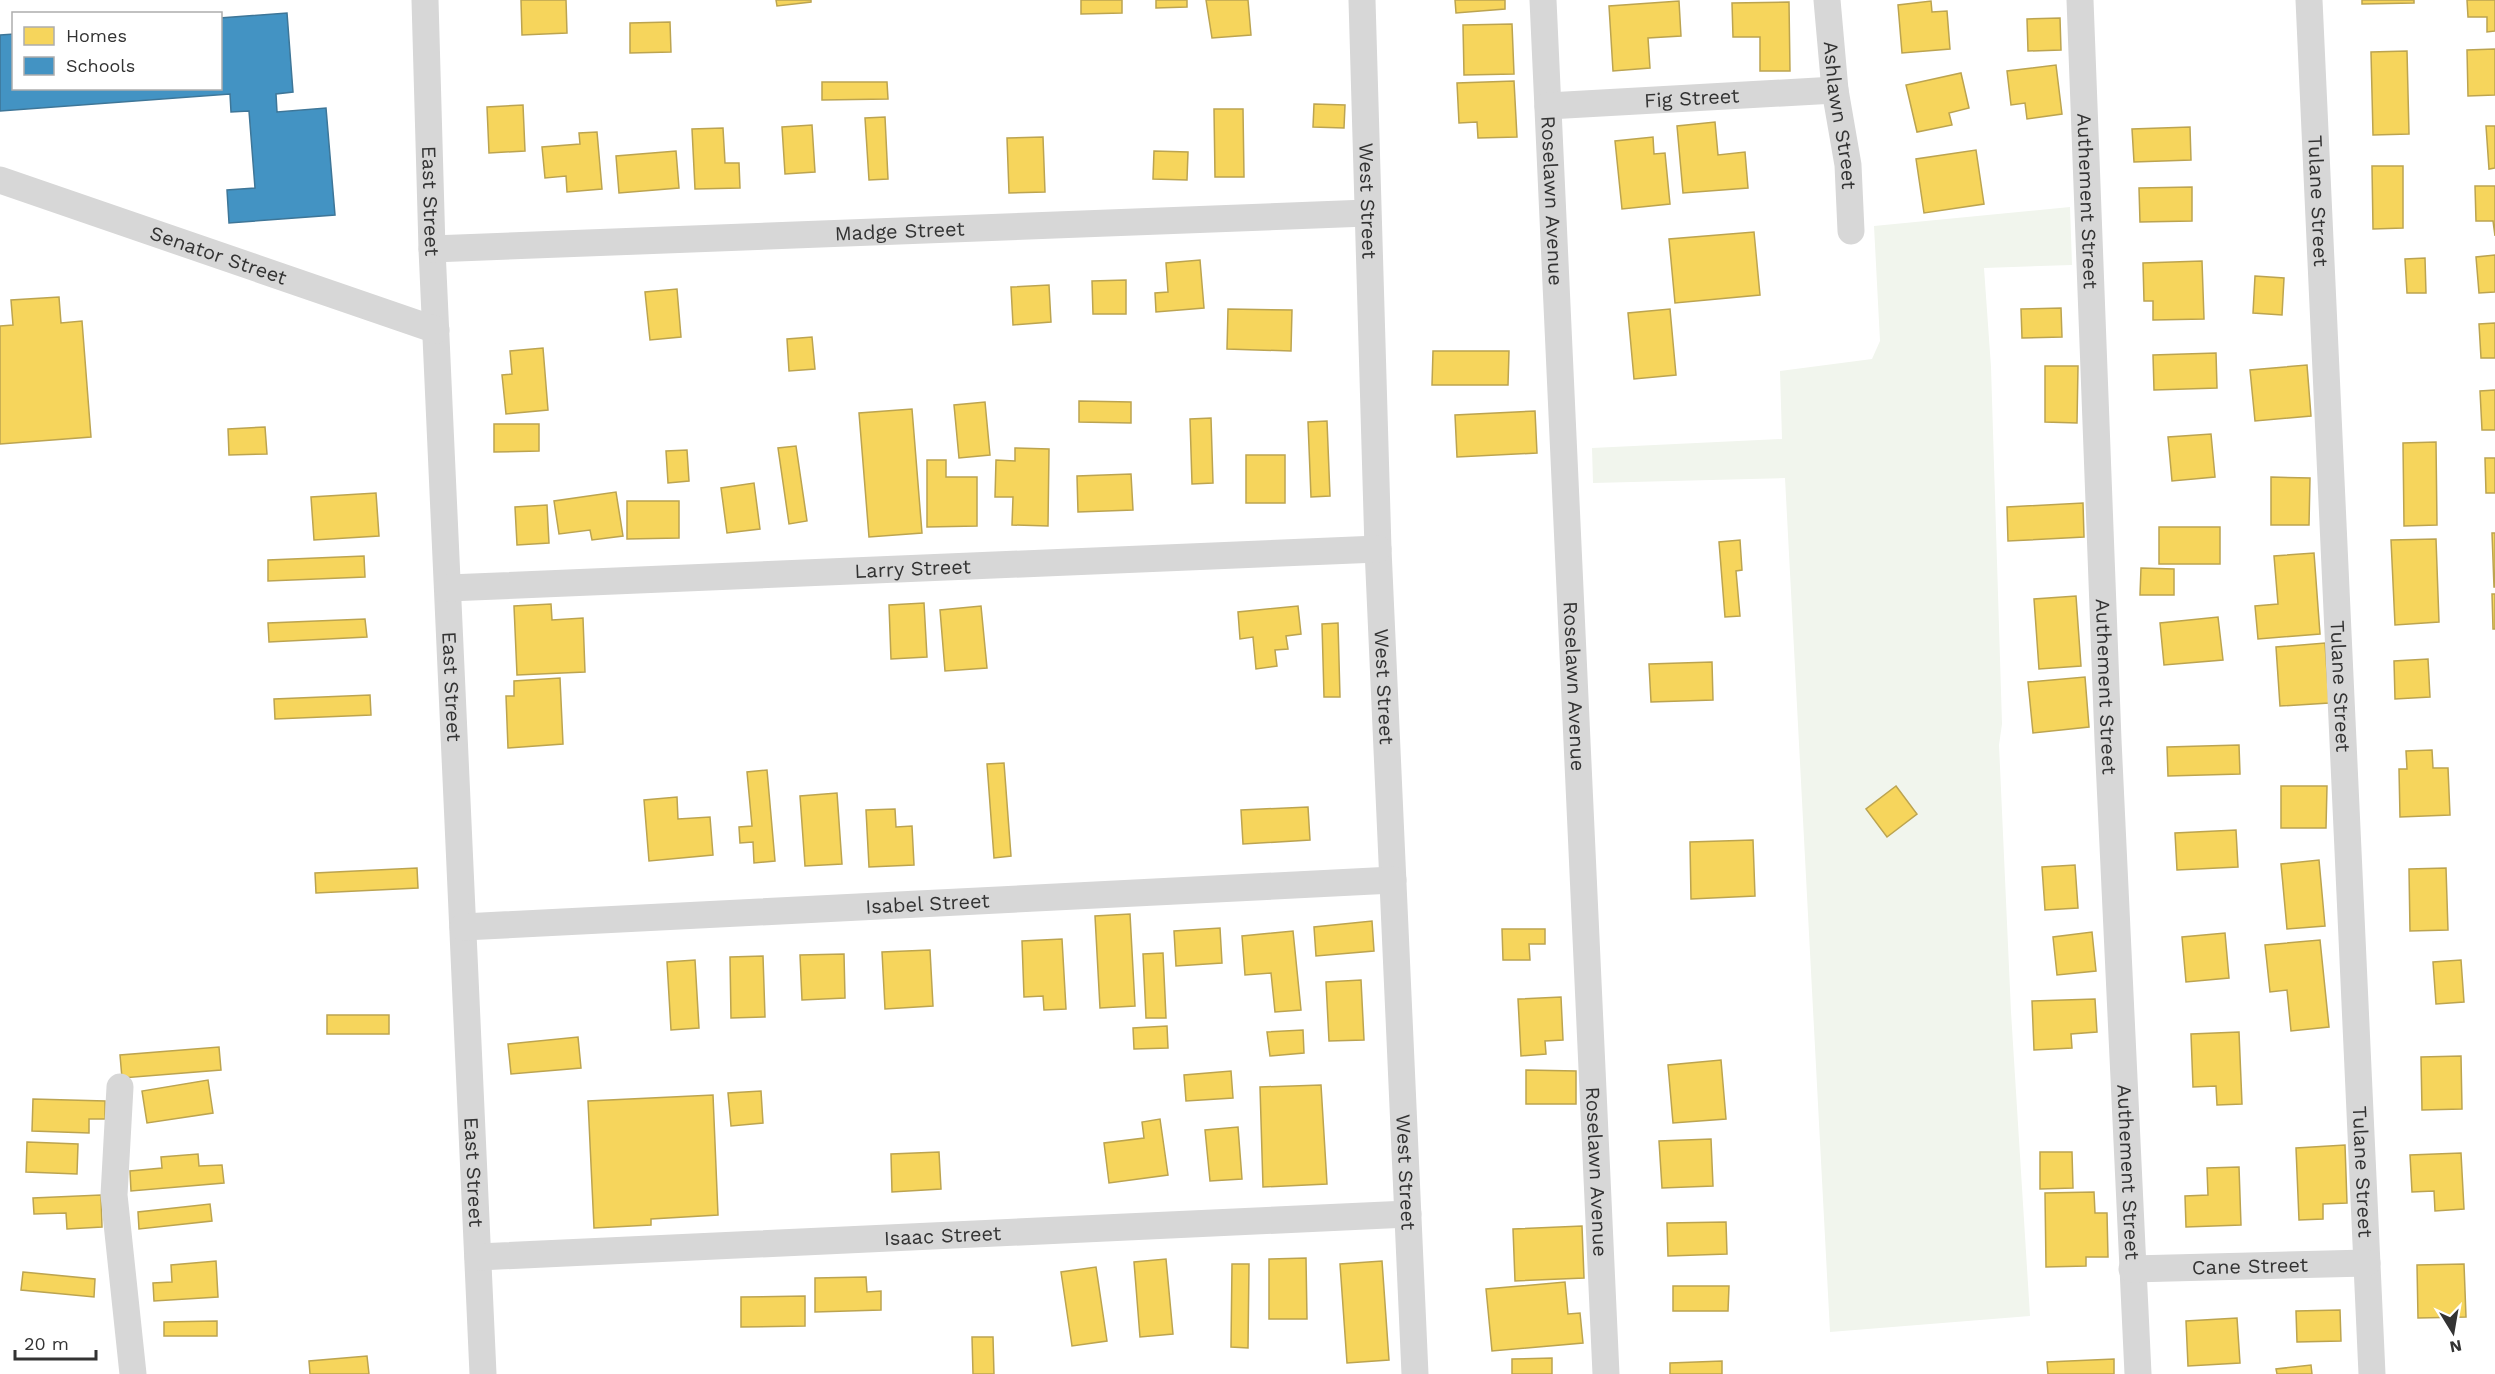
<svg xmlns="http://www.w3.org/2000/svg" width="2495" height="1374" font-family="'Work Sans',sans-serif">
  <rect width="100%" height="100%" fill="#fff"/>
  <polygon fill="#f1f5ed" points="2070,207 2072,265 1984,268 1991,367 2002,724 1999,745 2011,1012 2030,1316 1830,1332 1785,478 1593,483 1592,448 1782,439 1780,371 1872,359 1880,341 1874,226"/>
  <g fill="#f6d55c" stroke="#bca450" stroke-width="1.5">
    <polygon points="521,0 566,0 567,33 522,35"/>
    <polygon points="776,0 811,0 811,2 777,6"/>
    <polygon points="1081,0 1122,0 1122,13 1081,14"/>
    <polygon points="1156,0 1187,0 1187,7 1156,8"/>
    <polygon points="1206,0 1248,0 1251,35 1212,38"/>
    <polygon points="1455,0 1505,0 1505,9 1456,13"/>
    <polygon points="2362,0 2414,0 2414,3 2362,4"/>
    <polygon points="2467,0 2495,0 2495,31 2487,32 2487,17 2468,17"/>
    <polygon points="1679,1 1681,36 1648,38 1650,68 1613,71 1609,6"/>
    <polygon points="1931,1 1932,12 1947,11 1950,49 1902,53 1898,5"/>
    <polygon points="1789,2 1790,71 1760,71 1760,37 1733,37 1732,3"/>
    <polygon points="2060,18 2061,50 2028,51 2027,19"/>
    <polygon points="670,22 671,52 630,53 630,23"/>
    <polygon points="1512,24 1514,74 1464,75 1463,25"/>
    <polygon points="2495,49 2495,95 2468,96 2467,50"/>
    <polygon points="2407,51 2409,134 2373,135 2371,52"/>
    <polygon points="2056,65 2062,114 2027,119 2025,103 2011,105 2007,71"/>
    <polygon points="1961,73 1969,108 1949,113 1952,125 1917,132 1906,85"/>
    <polygon points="1514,81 1517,137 1478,138 1477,122 1459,123 1457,83"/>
    <polygon points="822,82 887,82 888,99 822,100"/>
    <polygon points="1314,104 1345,105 1344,128 1313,127"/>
    <polygon points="523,105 525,151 489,153 487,107"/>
    <polygon points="1214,109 1243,109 1244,177 1215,177"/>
    <polygon points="885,117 888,179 869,180 865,118"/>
    <polygon points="1715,122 1718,155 1745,152 1748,188 1683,193 1677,126"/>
    <polygon points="812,125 815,172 785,174 782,127"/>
    <polygon points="2486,126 2495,126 2495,168 2489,169"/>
    <polygon points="2190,127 2191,160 2134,162 2132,129"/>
    <polygon points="723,128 725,163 739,163 740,188 695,189 692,129"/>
    <polygon points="597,132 602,189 567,192 566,176 545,178 542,147 580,144 579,133"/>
    <polygon points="1043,137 1045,192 1009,193 1007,138"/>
    <polygon points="1653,137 1654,154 1665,153 1670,204 1622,209 1615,141"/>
    <polygon points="1976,150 1984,204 1924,213 1916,159"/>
    <polygon points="676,151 679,188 619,193 616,156"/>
    <polygon points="1154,151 1188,152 1187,180 1153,179"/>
    <polygon points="2372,166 2403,166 2403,228 2373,229"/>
    <polygon points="2475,186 2495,186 2495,236 2493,221 2476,221"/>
    <polygon points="2192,187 2192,221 2140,222 2139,188"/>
    <polygon points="1754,232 1760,295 1675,303 1669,239"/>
    <polygon points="2495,255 2495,292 2479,293 2476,257"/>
    <polygon points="2425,258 2426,293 2407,293 2405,259"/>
    <polygon points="1200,260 1204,308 1156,312 1155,293 1168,292 1166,263"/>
    <polygon points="2202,261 2204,319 2153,320 2153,301 2144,301 2143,263"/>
    <polygon points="2255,276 2284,278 2282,315 2253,313"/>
    <polygon points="1126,280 1126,314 1093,314 1092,281"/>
    <polygon points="1049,285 1051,322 1013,325 1011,287"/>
    <polygon points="677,289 681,337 650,340 645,292"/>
    <polygon points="59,297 61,323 82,321 91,437 0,444 0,326 13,325 11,300"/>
    <polygon points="2061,308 2062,337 2022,338 2021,309"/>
    <polygon points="1228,309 1292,310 1291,351 1227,349"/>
    <polygon points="1670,309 1676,375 1634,379 1628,313"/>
    <polygon points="2495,323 2495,358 2481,358 2479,324"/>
    <polygon points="812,337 815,369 789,371 787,339"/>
    <polygon points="543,348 548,410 506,414 502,375 512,374 510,351"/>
    <polygon points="1433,351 1509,351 1508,385 1432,385"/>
    <polygon points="2216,353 2217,388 2154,390 2153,355"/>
    <polygon points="2307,365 2311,416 2255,421 2250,370"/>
    <polygon points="2045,366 2078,366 2077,423 2045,422"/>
    <polygon points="2495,390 2495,430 2482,430 2480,391"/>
    <polygon points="1079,401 1131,402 1131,423 1079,422"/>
    <polygon points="985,402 990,455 959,458 954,405"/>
    <polygon points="912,409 922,533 869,537 859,413"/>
    <polygon points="1535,411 1537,453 1457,457 1455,415"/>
    <polygon points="1211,418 1213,483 1192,484 1190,419"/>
    <polygon points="1327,421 1330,496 1311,497 1308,422"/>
    <polygon points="494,424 539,424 539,451 494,452"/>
    <polygon points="265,427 267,454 229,455 228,429"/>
    <polygon points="2211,434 2215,477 2172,481 2168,437"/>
    <polygon points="2436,442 2437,525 2404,526 2403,443"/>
    <polygon points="796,446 807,521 789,524 778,448"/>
    <polygon points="1015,448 1049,449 1048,526 1012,525 1013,497 995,497 996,460 1015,461"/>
    <polygon points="687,450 689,481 668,483 666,451"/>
    <rect x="1246" y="455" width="39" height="48"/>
    <polygon points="2485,458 2495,458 2495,493 2486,493"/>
    <polygon points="927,460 946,460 946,477 977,477 977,526 927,527"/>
    <polygon points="1131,474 1133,510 1078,512 1077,476"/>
    <polygon points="2271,477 2310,478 2309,525 2271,525"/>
    <polygon points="754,483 760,529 727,533 721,488"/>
    <polygon points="616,492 623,536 592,540 590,530 559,534 554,501"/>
    <polygon points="376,493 379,536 314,540 311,497"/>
    <polygon points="627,501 679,501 679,538 627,539"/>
    <polygon points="2083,503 2084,537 2008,541 2007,507"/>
    <polygon points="547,505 549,543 517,545 515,507"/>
    <rect x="2159" y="527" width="61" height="37"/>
    <polygon points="2492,533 2495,533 2495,587 2494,587"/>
    <polygon points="2436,539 2439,622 2395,625 2391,540"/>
    <polygon points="1740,540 1742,570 1736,571 1740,616 1725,617 1719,542"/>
    <polygon points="2314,553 2320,634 2258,639 2255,606 2278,604 2274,556"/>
    <polygon points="364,556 365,577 268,581 268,560"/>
    <polygon points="2141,568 2174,569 2174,595 2140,595"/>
    <polygon points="2492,594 2495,594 2495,629 2493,629"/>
    <polygon points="2076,596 2081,666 2039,669 2034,599"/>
    <polygon points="924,603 927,657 891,659 889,605"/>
    <polygon points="551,604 552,620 583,618 585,672 517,675 514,606"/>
    <polygon points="981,606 987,668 945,671 940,610"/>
    <polygon points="1298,606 1301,634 1286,636 1288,649 1275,650 1277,666 1256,669 1253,637 1240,639 1238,612"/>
    <polygon points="2218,617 2223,660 2164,665 2160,623"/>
    <polygon points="365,619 367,637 269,642 268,623"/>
    <polygon points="1338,623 1340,697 1324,697 1322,624"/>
    <polygon points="2325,643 2329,703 2280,706 2276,647"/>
    <polygon points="2428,659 2430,697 2395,699 2394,661"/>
    <polygon points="1712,662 1713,700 1651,702 1649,664"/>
    <polygon points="2085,677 2089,727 2033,733 2028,682"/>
    <polygon points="560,678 563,744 508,748 506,696 514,696 514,681"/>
    <polygon points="370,695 371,715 275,719 274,699"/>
    <polygon points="2239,745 2240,774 2168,776 2167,747"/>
    <polygon points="2432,750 2433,768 2448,768 2450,815 2400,817 2399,769 2407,769 2406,751"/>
    <polygon points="1004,763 1011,856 994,858 987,764"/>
    <polygon points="767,770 775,861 754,863 753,842 740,843 739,827 752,826 747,772"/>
    <polygon points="1896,786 1917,814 1887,837 1866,809"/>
    <polygon points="2281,786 2327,786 2326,828 2281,828"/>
    <polygon points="837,793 842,864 805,866 800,796"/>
    <polygon points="677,797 678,819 710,817 713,855 649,861 644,800"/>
    <polygon points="1308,807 1310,840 1243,844 1241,810"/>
    <polygon points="895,809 896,827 912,826 914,865 869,867 866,810"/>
    <polygon points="2236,830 2238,867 2177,870 2175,833"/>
    <polygon points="1753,840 1755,896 1691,899 1690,842"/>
    <polygon points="2319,860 2325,926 2287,929 2281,864"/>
    <polygon points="2075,865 2078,908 2045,910 2042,867"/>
    <polygon points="417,868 418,888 316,893 315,873"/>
    <polygon points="2446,868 2448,930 2410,931 2409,869"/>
    <polygon points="1130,914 1135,1006 1100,1008 1095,916"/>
    <polygon points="1372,921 1374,951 1316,956 1314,927"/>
    <polygon points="1220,928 1222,963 1176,966 1174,931"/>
    <polygon points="1502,929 1545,929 1545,944 1529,944 1530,960 1503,960"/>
    <polygon points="1293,931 1301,1010 1275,1012 1271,973 1245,975 1242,936"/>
    <polygon points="2092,932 2096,971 2057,975 2053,937"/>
    <polygon points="2225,933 2229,978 2186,982 2182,937"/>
    <polygon points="1062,939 1066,1009 1044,1010 1043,996 1024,997 1022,941"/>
    <polygon points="2320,940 2329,1027 2291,1031 2287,990 2270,992 2265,945"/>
    <polygon points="930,950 933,1006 885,1009 882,952"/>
    <polygon points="1163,953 1166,1018 1146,1018 1143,954"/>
    <polygon points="844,954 845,998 802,1000 800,955"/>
    <polygon points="763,956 765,1017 731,1018 730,957"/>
    <polygon points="695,960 699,1028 671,1030 667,962"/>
    <polygon points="2461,960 2464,1002 2436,1004 2433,962"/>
    <polygon points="1361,980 1364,1040 1329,1041 1326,982"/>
    <polygon points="1561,997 1563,1040 1545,1041 1546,1054 1521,1056 1518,999"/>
    <polygon points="2095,999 2097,1032 2071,1034 2072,1048 2034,1050 2032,1001"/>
    <rect x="327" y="1015" width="62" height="19"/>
    <polygon points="1167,1026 1168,1048 1134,1049 1133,1028"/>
    <polygon points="1303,1030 1304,1053 1270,1056 1267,1032"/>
    <polygon points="2239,1032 2242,1104 2217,1105 2216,1086 2193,1087 2191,1034"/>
    <polygon points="578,1037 581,1068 511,1074 508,1044"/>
    <polygon points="219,1047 221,1070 122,1078 120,1055"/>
    <polygon points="2461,1056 2462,1109 2422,1110 2421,1057"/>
    <polygon points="1721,1060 1726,1119 1673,1123 1668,1065"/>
    <polygon points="1526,1070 1576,1071 1576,1104 1526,1104"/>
    <polygon points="1231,1071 1233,1098 1186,1101 1184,1075"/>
    <polygon points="208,1080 213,1113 147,1123 142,1091"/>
    <polygon points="1321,1085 1327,1184 1263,1187 1260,1087"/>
    <polygon points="761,1091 763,1123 731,1126 728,1093"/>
    <polygon points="713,1095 718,1215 651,1219 651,1225 594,1228 588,1101"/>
    <polygon points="33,1099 105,1101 105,1119 89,1119 89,1133 32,1131"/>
    <polygon points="1160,1119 1168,1175 1109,1183 1104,1143 1144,1138 1142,1122"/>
    <polygon points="1238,1127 1242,1179 1210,1181 1205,1130"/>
    <polygon points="1711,1139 1713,1186 1662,1188 1659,1141"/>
    <polygon points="27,1142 78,1144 77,1174 26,1172"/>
    <polygon points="2345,1145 2347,1203 2323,1204 2323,1219 2299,1220 2296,1148"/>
    <polygon points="939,1152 941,1189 892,1192 891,1154"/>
    <polygon points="2040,1152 2072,1152 2073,1188 2040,1189"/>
    <polygon points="2461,1153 2464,1209 2435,1211 2434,1191 2412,1192 2410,1155"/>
    <polygon points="198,1154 199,1166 222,1165 224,1183 131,1191 130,1171 162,1168 161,1157"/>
    <polygon points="2239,1167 2241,1225 2186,1227 2185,1196 2208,1195 2207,1168"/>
    <polygon points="2094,1192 2095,1213 2107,1213 2108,1257 2086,1257 2086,1266 2046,1267 2045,1193"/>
    <polygon points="101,1195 102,1227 67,1229 66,1213 34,1214 33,1198"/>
    <polygon points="210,1204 212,1221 139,1229 138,1212"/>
    <polygon points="1726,1222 1727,1254 1668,1256 1667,1223"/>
    <polygon points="1582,1226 1584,1278 1515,1281 1513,1229"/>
    <polygon points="1306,1258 1307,1319 1269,1319 1269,1259"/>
    <polygon points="1166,1259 1173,1334 1140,1337 1134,1262"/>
    <polygon points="216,1261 218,1297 154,1301 153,1283 172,1282 171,1265"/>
    <polygon points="1382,1261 1389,1360 1347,1363 1340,1264"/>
    <polygon points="1232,1264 1249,1264 1248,1348 1231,1347"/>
    <polygon points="2464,1264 2466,1317 2418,1318 2417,1265"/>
    <polygon points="1096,1267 1107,1341 1072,1346 1061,1272"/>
    <polygon points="23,1272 95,1279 94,1297 21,1290"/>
    <polygon points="866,1277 867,1292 881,1291 881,1310 815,1312 815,1278"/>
    <polygon points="1565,1282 1568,1314 1580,1313 1583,1343 1492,1351 1486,1289"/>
    <polygon points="1673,1286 1729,1286 1728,1311 1673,1311"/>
    <polygon points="805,1296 805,1326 741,1327 741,1297"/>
    <polygon points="2340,1310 2341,1341 2297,1342 2296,1311"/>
    <polygon points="2237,1318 2240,1363 2188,1366 2186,1321"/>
    <polygon points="217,1321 217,1336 164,1336 164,1322"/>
    <polygon points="972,1337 993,1337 994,1374 973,1374"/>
    <polygon points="367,1356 369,1374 310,1374 309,1361"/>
    <polygon points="1552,1358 1552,1374 1512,1374 1512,1359"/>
    <polygon points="2114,1359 2114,1374 2048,1374 2047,1362"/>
    <polygon points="1722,1361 1722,1374 1670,1374 1670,1363"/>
    <polygon points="2311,1365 2312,1374 2277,1374 2276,1369"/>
  </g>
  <polygon fill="#4393c3" stroke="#3e7698" stroke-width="1.5" points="287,13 293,92 276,94 277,112 326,108 335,215 229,223 227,190 255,188 249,111 231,112 230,94 0,111 0,35 14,34 14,88 220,88 220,18"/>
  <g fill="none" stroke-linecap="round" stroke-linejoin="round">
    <g stroke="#d7d7d7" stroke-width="27">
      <path id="s1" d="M 425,0 L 432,249 L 483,1374"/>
      <path id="s2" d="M 1362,0 L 1378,549 L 1415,1374"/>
      <path id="s3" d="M 1543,0 L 1606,1374"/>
      <path id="s4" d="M 1827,0 L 1835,90 L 1848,165 L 1851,231"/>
      <path id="s5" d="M 2080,0 L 2108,740 L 2138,1374"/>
      <path id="s6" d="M 2309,0 L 2372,1374"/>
      <path id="s7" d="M 1548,106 L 1835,90"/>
      <path id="s8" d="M 0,180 L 436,330"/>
      <path id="s9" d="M 432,249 L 1367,213"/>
      <path id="s10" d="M 448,588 L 1378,549"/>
      <path id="s11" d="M 463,927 L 1393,880"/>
      <polyline points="120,1087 114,1195 133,1374"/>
      <path id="s12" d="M 478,1257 L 1408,1214"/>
      <path id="s13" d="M 2132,1269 L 2367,1263"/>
    </g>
  </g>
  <g text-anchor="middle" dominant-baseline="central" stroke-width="6" stroke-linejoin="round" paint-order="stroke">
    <g font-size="20" fill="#333" stroke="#fff">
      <text stroke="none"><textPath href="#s7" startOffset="144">Fig Street</textPath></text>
      <text stroke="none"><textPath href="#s4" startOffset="116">Ashlawn Street</textPath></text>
      <text stroke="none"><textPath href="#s2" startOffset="201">West Street</textPath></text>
      <text stroke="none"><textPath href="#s5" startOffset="201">Authement Street</textPath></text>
      <text stroke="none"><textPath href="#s1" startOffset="201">East Street</textPath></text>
      <text stroke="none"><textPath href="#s3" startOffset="201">Roselawn Avenue</textPath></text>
      <text stroke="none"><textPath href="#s6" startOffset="201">Tulane Street</textPath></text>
      <text stroke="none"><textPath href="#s9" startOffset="468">Madge Street</textPath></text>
      <text stroke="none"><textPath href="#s8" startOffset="231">Senator Street</textPath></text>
      <text stroke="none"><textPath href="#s10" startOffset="465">Larry Street</textPath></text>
      <text stroke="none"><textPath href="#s1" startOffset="687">East Street</textPath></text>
      <text stroke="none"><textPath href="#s2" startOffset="687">West Street</textPath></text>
      <text stroke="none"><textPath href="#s3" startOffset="687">Roselawn Avenue</textPath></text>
      <text stroke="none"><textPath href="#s5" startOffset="687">Authement Street</textPath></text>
      <text stroke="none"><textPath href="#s6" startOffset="687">Tulane Street</textPath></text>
      <text stroke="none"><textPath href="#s11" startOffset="465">Isabel Street</textPath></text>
      <text stroke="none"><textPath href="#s3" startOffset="1173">Roselawn Avenue</textPath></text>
      <text stroke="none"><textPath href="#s6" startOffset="1173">Tulane Street</textPath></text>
      <text stroke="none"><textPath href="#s1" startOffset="1173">East Street</textPath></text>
      <text stroke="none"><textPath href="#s2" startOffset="1173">West Street</textPath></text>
      <text stroke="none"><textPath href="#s5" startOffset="1173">Authement Street</textPath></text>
      <text stroke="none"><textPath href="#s12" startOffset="465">Isaac Street</textPath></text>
      <text stroke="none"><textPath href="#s13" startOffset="118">Cane Street</textPath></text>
    </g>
  </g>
  <rect x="12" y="12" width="210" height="78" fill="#ffffff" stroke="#adadad" stroke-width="1.5"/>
  <rect x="24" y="27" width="30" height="18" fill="#f6d55c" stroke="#adadad" stroke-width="1.5"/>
  <text x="66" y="42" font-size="18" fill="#333333">Homes</text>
  <rect x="24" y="57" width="30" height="18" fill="#4393c3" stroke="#adadad" stroke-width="1.5"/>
  <text x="66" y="72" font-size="18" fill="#333333">Schools</text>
  <g transform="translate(2453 1332) rotate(169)" stroke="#ffffff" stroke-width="4.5" paint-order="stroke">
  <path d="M0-4.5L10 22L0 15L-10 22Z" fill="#333333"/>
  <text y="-9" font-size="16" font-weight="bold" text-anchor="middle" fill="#333333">N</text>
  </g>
  <path d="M15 1350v9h81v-9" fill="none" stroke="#333333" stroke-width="3"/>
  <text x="24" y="1350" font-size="18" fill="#333333" stroke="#ffffff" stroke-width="4.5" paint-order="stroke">20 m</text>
</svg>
